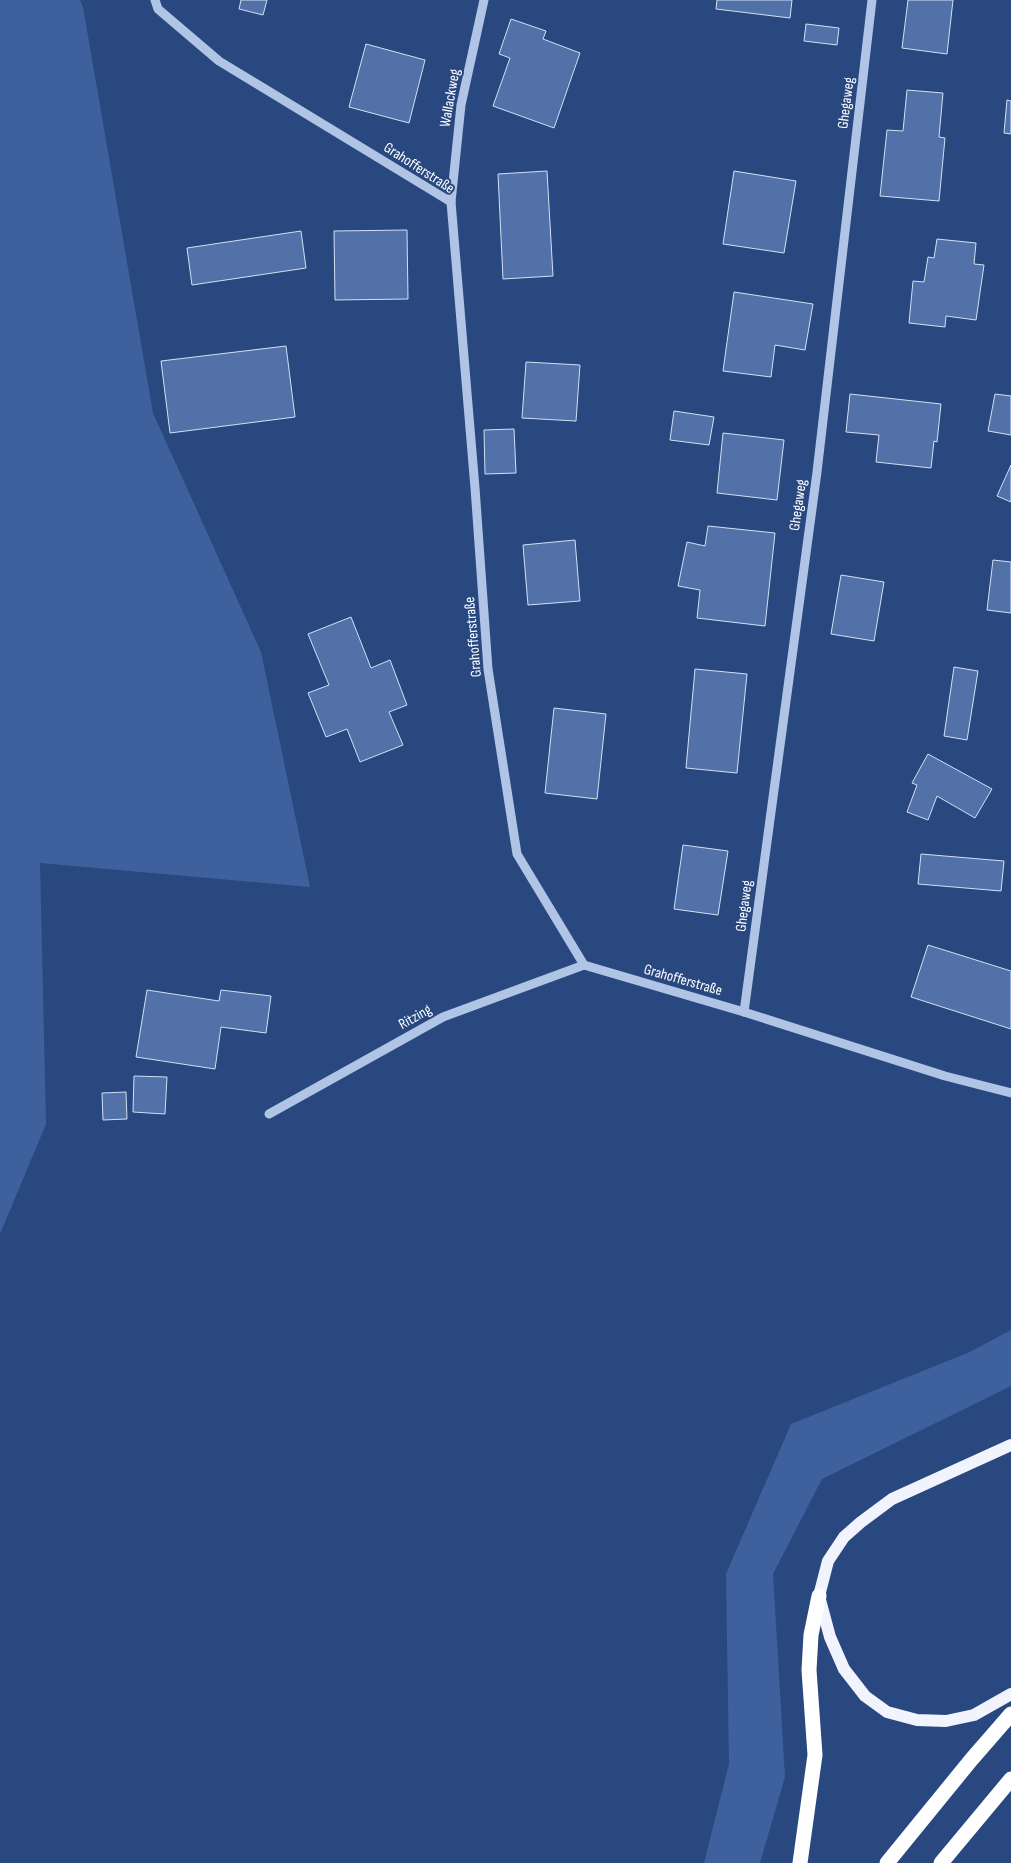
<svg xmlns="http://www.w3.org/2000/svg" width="1011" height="1863" font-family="'Sofia Sans Condensed',sans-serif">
  <rect width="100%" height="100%" fill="#294880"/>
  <g fill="#3e619d">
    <polygon points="0,0 80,0 83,7 153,413 261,652 310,887 40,863 46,1124 0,1234"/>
    <polygon points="1011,1330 1011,1386 822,1479 773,1574 785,1777 760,1863 704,1863 729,1764 726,1574 791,1424 970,1352"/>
  </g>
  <g fill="#5271a8" stroke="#d3e0f4">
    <polygon points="241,0 267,0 263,15 239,9"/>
    <polygon points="717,0 792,0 790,18 716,9"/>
    <polygon points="908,0 953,0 947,54 902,48"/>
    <polygon points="511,19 546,31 543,39 580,53 554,128 493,106 510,58 499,54"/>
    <polygon points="806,24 839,28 837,45 804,41"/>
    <polygon points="366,44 425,60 409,123 349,107"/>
    <polygon points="907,90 943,93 939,137 945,138 939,201 880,196 887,130 903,131"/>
    <polygon points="1007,100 1011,101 1011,134 1004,133"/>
    <polygon points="547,171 553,276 503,279 498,174"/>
    <polygon points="734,171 796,181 784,253 723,244"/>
    <polygon points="407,230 408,299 335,300 334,231"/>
    <polygon points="301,231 306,268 192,285 187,248"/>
    <polygon points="937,239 976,243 974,264 984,265 976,320 946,316 945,327 909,323 913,281 924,282 928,257 934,258"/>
    <polygon points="734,292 813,304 805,350 775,345 771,377 723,371"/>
    <polygon points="286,346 295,417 170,433 161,361"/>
    <polygon points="526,362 580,365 576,421 522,418"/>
    <polygon points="850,394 941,404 937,442 934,441 931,468 876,462 879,435 846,432"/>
    <polygon points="995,394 1011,396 1011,435 988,431"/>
    <polygon points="674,411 714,417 709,445 670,440"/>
    <polygon points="514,429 516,473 485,474 484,430"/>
    <polygon points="723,433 784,440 777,500 717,493"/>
    <polygon points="1011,465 1011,502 997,496"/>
    <polygon points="708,526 775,533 765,626 697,618 700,590 678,586 687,542 705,546"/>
    <polygon points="575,540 580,601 528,605 523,545"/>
    <polygon points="993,560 1011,562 1011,613 987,610"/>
    <polygon points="841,575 884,582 874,641 831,634"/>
    <polygon points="351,617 371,668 390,660 407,705 389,712 403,745 360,762 347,729 326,737 308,693 329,685 308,634"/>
    <polygon points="954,667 978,671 967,740 944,736"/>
    <polygon points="695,669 747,674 737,773 686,768"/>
    <polygon points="554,708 606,714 597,799 545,793"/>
    <polygon points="928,754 992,789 975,818 937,796 928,820 907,812 917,785 912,783"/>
    <polygon points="683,845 728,851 718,915 674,909"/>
    <polygon points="921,854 1004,861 1001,891 918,884"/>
    <polygon points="928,945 1011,971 1011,1029 911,997"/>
    <polygon points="147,990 219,1001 221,990 271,996 266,1033 221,1027 215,1069 136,1057"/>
    <polygon points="134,1076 167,1077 165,1114 133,1112"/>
    <polygon points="126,1092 127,1119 103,1120 102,1093"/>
  </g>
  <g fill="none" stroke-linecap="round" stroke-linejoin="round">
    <g stroke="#b0c4e5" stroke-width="9">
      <polyline points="155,0 158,9 219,61 451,202"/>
      <polyline points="484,0 461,105 451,202 475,488 488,669 517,854 584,965 744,1012 945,1076 1011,1093"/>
      <polyline points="744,1012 817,472 872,0"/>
      <polyline points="269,1114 443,1017 584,965"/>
    </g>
    <polyline stroke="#f1f4fd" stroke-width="12" points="1011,1445 892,1499 861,1522 844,1537 828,1561 819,1596 830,1637 844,1669 865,1696 887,1712 917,1720 946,1721 974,1715 1011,1694"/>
    <g stroke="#fff" stroke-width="15">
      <polyline points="800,1863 815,1755 809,1670 811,1635 819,1596"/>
      <polyline points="887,1863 971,1760 1011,1714"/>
      <polyline points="941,1863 1011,1779"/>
    </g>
  </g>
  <g text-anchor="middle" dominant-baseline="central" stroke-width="4" stroke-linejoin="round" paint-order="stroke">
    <g font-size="15" fill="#fff" stroke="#294880">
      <text transform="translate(450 98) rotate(-80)">Wallackweg</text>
      <text transform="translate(846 103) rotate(-83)">Ghegaweg</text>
      <text transform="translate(419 168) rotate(33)">Grahofferstraße</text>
      <text transform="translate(798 505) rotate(-82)">Ghegaweg</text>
      <text transform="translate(473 637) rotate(-95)">Grahofferstraße</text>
      <text transform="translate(744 906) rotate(-83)">Ghegaweg</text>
      <text transform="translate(683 980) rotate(16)">Grahofferstraße</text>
      <text transform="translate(415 1017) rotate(-29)">Ritzing</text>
    </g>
  </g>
</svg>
